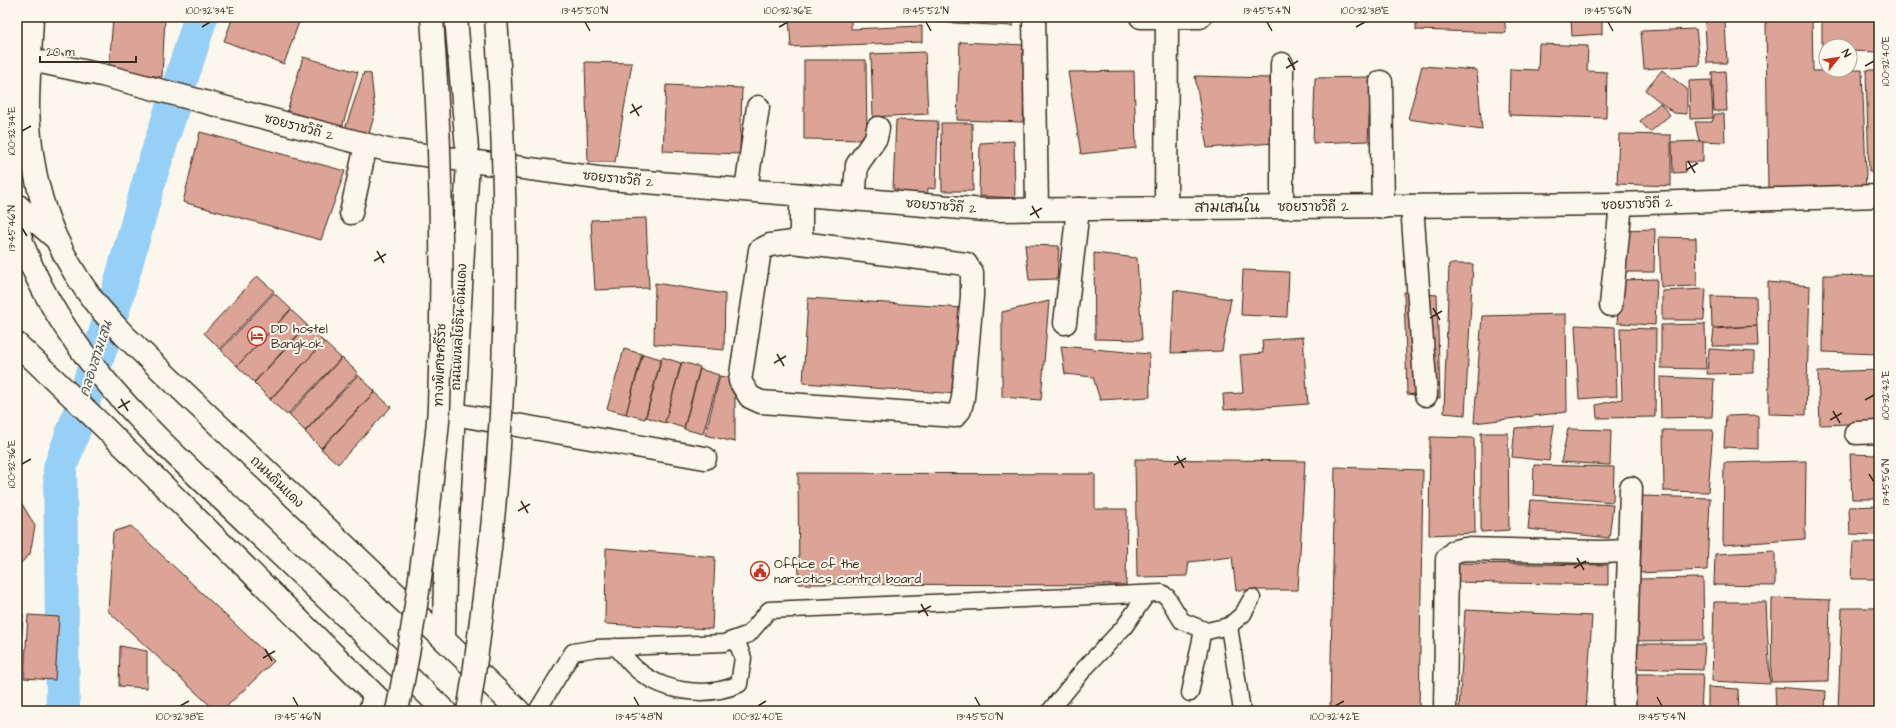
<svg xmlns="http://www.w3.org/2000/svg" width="1896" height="728" font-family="'Architects Daughter','Playpen Sans Thai',sans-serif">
  <rect width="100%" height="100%" fill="#fbf7ec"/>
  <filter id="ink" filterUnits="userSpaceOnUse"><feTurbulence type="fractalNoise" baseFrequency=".025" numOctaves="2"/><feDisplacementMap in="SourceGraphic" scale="8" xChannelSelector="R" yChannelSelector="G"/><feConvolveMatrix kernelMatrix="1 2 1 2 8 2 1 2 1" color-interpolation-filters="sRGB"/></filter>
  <g filter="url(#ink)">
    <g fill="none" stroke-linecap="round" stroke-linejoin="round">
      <polyline stroke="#97d0f7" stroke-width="34" points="63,711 60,468 77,421 115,303 152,171 201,17"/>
    </g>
    <g fill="#dca496" stroke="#3b2a1e">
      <polygon points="113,17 165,17 162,77 109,70"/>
      <polygon points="233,17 295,17 300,19 284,64 224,41"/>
      <polygon points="604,17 632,17 632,19 604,18"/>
      <polygon points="789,17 851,17 851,29 922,26 922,42 791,47"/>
      <polygon points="934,17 1014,17 1013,26 934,22"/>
      <polygon points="1416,17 1504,17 1506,33 1416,30"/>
      <polygon points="1571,17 1602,17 1602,34 1572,36"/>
      <polygon points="1766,17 1812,17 1813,71 1862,70 1866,174 1865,192 1768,193"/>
      <polygon points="1822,17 1879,17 1879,52 1850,51 1850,46 1826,46 1826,51 1822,51"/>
      <polygon points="1725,20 1727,63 1707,63 1705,21"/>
      <polygon points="1696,29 1700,65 1644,69 1641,31"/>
      <polygon points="960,42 1025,45 1023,122 957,120"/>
      <polygon points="1539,44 1588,46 1587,71 1607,72 1606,118 1509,115 1510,69 1538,70"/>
      <polygon points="925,52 928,114 873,117 871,54"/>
      <polygon points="303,57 358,72 342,128 287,112"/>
      <polygon points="804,60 866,60 867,140 804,139"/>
      <polygon points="585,62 632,63 615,162 588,162"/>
      <polygon points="1422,66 1477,70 1482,130 1408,119"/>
      <polygon points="1662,70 1687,89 1687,114 1674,113 1645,90"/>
      <polygon points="1866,70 1879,70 1879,172 1869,172"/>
      <polygon points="1134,71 1136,148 1081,154 1068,72"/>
      <polygon points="1725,71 1727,111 1714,111 1712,72"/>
      <polygon points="364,72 371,74 375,112 369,134 345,129"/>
      <polygon points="1195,76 1270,78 1274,143 1207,148"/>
      <polygon points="1371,77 1368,141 1313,143 1315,78"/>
      <polygon points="1711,80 1713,118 1690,119 1689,81"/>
      <polygon points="666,85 742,88 740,154 663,151"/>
      <polygon points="1660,103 1670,115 1650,132 1640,121"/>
      <polygon points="1715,114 1724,114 1725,142 1699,141 1695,122 1712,122"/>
      <polygon points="896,120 938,121 936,189 928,188 927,199 898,197 898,189 893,189"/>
      <polygon points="941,123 972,123 973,191 942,191"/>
      <polygon points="200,132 345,171 321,240 183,202"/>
      <polygon points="1619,134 1671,135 1671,186 1617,184"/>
      <polygon points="1014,141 1015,198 979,196 980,143"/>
      <polygon points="1703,141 1703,162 1685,162 1686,172 1673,173 1672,142"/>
      <polygon points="646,218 649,288 595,290 591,220"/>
      <polygon points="1655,229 1654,272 1614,272 1619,230"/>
      <polygon points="1659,237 1696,238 1697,286 1661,287"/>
      <polygon points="1025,245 1059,246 1057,279 1029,280"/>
      <polygon points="1094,253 1137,258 1142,340 1095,339"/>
      <polygon points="1449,264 1473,264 1465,415 1444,413"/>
      <polygon points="1243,270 1289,272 1287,317 1241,315"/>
      <polygon points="1824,275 1879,276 1879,354 1823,352"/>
      <polygon points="257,276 274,291 220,349 204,333"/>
      <polygon points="1657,279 1655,325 1617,323 1621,280"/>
      <polygon points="1768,282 1810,286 1806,415 1769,414"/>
      <polygon points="655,283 725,294 724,350 654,344"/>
      <polygon points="1706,289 1704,320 1662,320 1662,291"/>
      <polygon points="1174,290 1231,299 1222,351 1171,353"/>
      <polygon points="1404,292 1437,295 1440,398 1407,394"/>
      <polygon points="274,293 291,309 237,366 221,350"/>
      <polygon points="1711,296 1756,297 1757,326 1712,328"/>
      <polygon points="808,298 964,308 958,394 803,383"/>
      <polygon points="1049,301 1041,400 1002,397 1002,312"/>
      <polygon points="291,310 307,325 254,382 237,366"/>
      <polygon points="1566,314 1567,412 1474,423 1482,316"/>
      <polygon points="1705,324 1706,369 1661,368 1661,325"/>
      <polygon points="1575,325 1615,327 1617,396 1579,399"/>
      <polygon points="307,326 324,342 270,399 254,383"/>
      <polygon points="1757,326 1758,346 1712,346 1714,329"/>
      <polygon points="1620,328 1656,329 1655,417 1597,418 1596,405 1622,399"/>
      <polygon points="1303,337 1308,404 1224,410 1223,394 1243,393 1240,355 1263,353 1262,340"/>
      <polygon points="324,342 341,358 287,415 270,400"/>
      <polygon points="1061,346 1149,354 1150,397 1100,400 1093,377 1065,374"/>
      <polygon points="624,349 642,354 626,414 607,409"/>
      <polygon points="1709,349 1754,352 1754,373 1707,374"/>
      <polygon points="643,354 661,359 645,419 626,414"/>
      <polygon points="662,357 681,363 665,423 646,417"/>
      <polygon points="342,358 358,373 305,431 289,415"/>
      <polygon points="682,362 700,367 684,428 665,422"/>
      <polygon points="700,369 719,375 703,434 684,429"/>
      <polygon points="1879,370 1879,423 1820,425 1818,372"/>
      <polygon points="358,375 375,391 321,448 305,432"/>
      <polygon points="720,376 735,379 735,442 705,435"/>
      <polygon points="1660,377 1714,379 1712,417 1661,418"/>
      <polygon points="375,392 391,407 338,464 321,449"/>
      <polygon points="1758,415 1758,449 1724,447 1726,416"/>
      <polygon points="1554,425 1549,461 1512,457 1515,428"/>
      <polygon points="1568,429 1611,430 1610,465 1561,462"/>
      <polygon points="1663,430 1713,430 1708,492 1664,491"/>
      <polygon points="1481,433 1508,433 1509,530 1481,532"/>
      <polygon points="1430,437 1474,438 1475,533 1429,535"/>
      <polygon points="1850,454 1879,455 1879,499 1852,499"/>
      <polygon points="1135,459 1305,461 1298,590 1236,590 1232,557 1189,562 1187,576 1137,577"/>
      <polygon points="1806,461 1805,539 1723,545 1724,463"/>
      <polygon points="1534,465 1614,467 1613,502 1533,495"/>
      <polygon points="1335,467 1423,470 1419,711 1330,711"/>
      <polygon points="798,473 1095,474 1095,509 1127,509 1126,585 799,584"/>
      <polygon points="1642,496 1710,498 1707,570 1637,573"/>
      <polygon points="1531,500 1613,505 1609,538 1528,529"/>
      <polygon points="17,502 22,504 35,526 30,554 17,567"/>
      <polygon points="1879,506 1879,535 1850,534 1849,507"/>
      <polygon points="131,526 274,661 222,711 216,711 108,611 113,532"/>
      <polygon points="1853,542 1879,542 1879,579 1851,579"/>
      <polygon points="606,548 715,557 712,629 605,624"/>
      <polygon points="1775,551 1775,586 1714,585 1715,554"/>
      <polygon points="1456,563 1608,565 1608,585 1454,582"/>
      <polygon points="1703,578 1704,640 1634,641 1637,579"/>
      <polygon points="1772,598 1830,600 1828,681 1771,682"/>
      <polygon points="1714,602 1766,602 1770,684 1712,681"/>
      <polygon points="1842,608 1879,608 1879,711 1838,711"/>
      <polygon points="1465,610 1592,616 1586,711 1459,711"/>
      <polygon points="17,614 23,615 19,685 17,685"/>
      <polygon points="28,615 59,617 55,680 24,678"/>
      <polygon points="1634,644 1705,644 1703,670 1632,668"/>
      <polygon points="120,646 147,651 147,688 119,686"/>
      <polygon points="1634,674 1703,674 1701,711 1633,711"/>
      <polygon points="1708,687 1738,689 1739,711 1708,711"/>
      <polygon points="1775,687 1826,691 1825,711 1776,711"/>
    </g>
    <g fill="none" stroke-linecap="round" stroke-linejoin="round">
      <defs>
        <g id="lane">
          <polyline points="1229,626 1242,711"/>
          <path d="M 616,647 C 622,653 627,660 633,666 C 660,692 705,699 739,684 L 743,658 L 736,639"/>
          <polyline points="1190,693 1203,630"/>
          <polyline points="367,711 372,692"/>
          <polyline points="537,711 573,652 597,648 724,643 749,634 769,610 1162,593 1167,597 1182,621 1207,631 1229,626 1243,614 1252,598"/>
          <polyline points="1050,711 1085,668 1124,627 1147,594"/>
        </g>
        <g id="street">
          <polyline points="1034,17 1037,209"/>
          <polyline points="1141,17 1200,17"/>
          <polyline points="17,57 102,75 387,150 598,178 985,210 1616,204 1879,196"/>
          <polyline points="1381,82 1383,207"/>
          <polyline points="746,190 758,107"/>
          <polyline points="801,195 801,243"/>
          <polyline points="854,199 857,165 876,138 878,128"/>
          <polyline points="1412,206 1426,395"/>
          <polyline points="1282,207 1282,64"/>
          <polyline points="1166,208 1167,18"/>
          <polyline points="351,213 366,145"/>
          <polygon points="793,242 966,264 972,273 972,296 963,398 960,410 955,416 761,402 750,397 740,381 760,250 770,245"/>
          <polyline points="1611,305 1621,204"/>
          <polyline points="1065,323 1078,209"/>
          <polyline points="454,414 705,458"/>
          <polyline points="1856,433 1879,432"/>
          <polyline points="1445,711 1447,559 1455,551 1465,549 1600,552 1628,551"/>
          <polyline points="1624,711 1631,488"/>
        </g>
        <g id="secondary">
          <polyline points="17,205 54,237"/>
          <polyline points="444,638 445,573 468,161 456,17"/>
        </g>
        <g id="primary">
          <path d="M 32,17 C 31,47 28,78 28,108 C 31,183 48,239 93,300 C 102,312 114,324 125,336 L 519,711"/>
          <path d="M 17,227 C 55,351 159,439 250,526 C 315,587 380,649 445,711"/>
          <polyline points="17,344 105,428 391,711"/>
        </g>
      </defs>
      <use href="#lane" stroke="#3b2a1e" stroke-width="19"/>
      <use href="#street" stroke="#3b2a1e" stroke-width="25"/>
      <use href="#secondary" stroke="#3b2a1e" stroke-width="25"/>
      <use href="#primary" stroke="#3b2a1e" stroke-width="25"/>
      <use href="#lane" stroke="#fbf7ec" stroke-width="16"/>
      <use href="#street" stroke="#fbf7ec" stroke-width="22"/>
      <use href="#secondary" stroke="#fbf7ec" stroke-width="22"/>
      <use href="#primary" stroke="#fbf7ec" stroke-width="22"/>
      <defs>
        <g id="highway-bridge">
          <path d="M 397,711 C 413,634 424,557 432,479 C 434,455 438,430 439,406 C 444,276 441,146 432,17"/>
          <path d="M 468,711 C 475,673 479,635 484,597 C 510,405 509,210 496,17"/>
        </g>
      </defs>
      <use href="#highway-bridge" stroke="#3b2a1e" stroke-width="25" stroke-linecap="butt"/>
      <use href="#highway-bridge" stroke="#fbf7ec" stroke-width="22"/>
    </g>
  </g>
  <path fill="none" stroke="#3b2a1e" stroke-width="1.5" d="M 585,22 L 590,31M 926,22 L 931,31M 1267,22 L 1272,31M 1608,22 L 1613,31M 202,27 L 210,22M 779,27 L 788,22M 1356,27 L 1365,22M 1288,58 L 1295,70M 1865,66 L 1874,61M 1286,68 L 1298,61M 632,104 L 639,116M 630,113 L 642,106M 22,131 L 31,126M 1688,161 L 1695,173M 1686,170 L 1698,163M 1032,206 L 1039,218M 1030,215 L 1042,208M 22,228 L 27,236M 377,251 L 384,263M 374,261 L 386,254M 1433,308 L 1440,320M 1430,318 L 1442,311M 777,354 L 784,366M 774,363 L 786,356M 121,399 L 128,411M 1865,400 L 1874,395M 118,408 L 130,401M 1833,411 L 1840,423M 1830,420 L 1842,413M 1177,456 L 1184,468M 22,464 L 31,459M 1174,465 L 1186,458M 1869,474 L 1874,482M 521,501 L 528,513M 518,511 L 530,504M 1577,558 L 1584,570M 1574,568 L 1586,561M 921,604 L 928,616M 918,613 L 931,606M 265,649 L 272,661M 263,658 L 275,651M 293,697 L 298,706M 634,697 L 639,706M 975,697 L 980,706M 1657,697 L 1662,706M 180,706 L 189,701M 758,706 L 766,701M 1335,706 L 1344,701"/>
  <defs>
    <symbol id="hotel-ring" viewBox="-11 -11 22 22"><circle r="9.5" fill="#fbf7ec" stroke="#c8321e" stroke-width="1.5"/><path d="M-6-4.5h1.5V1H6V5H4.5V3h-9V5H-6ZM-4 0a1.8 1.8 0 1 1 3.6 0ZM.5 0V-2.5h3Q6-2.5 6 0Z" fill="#c8321e"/></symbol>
    <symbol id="civic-ring" viewBox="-11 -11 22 22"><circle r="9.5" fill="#fbf7ec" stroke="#c8321e" stroke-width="1.5"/><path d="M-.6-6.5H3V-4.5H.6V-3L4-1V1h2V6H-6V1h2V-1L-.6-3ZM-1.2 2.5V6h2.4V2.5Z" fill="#c8321e"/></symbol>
  </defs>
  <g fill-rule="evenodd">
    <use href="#hotel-ring" x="246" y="325" width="22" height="22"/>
    <use href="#civic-ring" x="749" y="560" width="22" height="22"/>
  </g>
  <g text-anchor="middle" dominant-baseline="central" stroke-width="4" stroke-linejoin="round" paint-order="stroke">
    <g font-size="13" fill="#3b2a1e" stroke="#fbf7ec">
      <text transform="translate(299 127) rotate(15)">ซอยราชวิถี 2</text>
      <text transform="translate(618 179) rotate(6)">ซอยราชวิถี 2</text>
      <text transform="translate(1637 204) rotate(-2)">ซอยราชวิถี 2</text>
      <text transform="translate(941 206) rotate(5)">ซอยราชวิถี 2</text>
      <text x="1313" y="207">ซอยราชวิถี 2</text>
      <text transform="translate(459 327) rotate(-87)">ถนนพหลโยธิน-ดินแดง</text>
      <text transform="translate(440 365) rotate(-88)">ทางพิเศษศรีรัช</text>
      <text transform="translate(277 482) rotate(44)">ถนนดินแดง</text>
    </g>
    <g font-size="13" fill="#3b2a1e" stroke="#fbf7ec" text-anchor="start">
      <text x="271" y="329">DD hostel<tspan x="271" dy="15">Bangkok</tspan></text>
      <text x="774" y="564">Office of the<tspan x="774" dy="15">narcotics control board</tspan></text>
    </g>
    <g font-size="14" font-style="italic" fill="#525454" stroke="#fbf7ec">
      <text transform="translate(96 359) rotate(-72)">คลองสามเสน</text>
    </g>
    <g font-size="15" fill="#3b2a1e" stroke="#fbf7ec">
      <text x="1227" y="207">สามเสนใน</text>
    </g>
  </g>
  <rect width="1896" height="728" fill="none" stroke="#fbf7ec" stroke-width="44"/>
  <g transform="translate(1838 58) rotate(60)"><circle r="19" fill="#fbf7ec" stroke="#aea59a"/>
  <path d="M0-3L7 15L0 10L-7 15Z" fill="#c8321e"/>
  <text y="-6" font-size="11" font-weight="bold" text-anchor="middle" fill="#3b2a1e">N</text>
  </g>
  <path d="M40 56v6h96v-6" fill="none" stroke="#3b2a1e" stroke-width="2"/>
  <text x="46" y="56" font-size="12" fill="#3b2a1e" stroke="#fbf7ec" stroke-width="3" paint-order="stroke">20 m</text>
  <rect x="22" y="22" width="1852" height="684" fill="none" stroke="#3b2a1e" stroke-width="1.5"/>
  <g font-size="10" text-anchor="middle" fill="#3b2a1e">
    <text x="210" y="14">100°32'34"E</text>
    <text x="585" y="14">13°45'50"N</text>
    <text x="788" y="14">100°32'36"E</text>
    <text x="926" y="14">13°45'52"N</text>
    <text x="1267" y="14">13°45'54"N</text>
    <text x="1365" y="14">100°32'38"E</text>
    <text x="1608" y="14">13°45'56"N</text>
    <text transform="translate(1885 61) rotate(-90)" y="4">100°32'40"E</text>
    <text transform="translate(11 131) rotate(-90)" y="4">100°32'34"E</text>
    <text transform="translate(11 228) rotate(-90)" y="4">13°45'46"N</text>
    <text transform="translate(1885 395) rotate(-90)" y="4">100°32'42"E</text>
    <text transform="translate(11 464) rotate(-90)" y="4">100°32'36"E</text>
    <text transform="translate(1885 482) rotate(-90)" y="4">13°45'56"N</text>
    <text x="180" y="720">100°32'38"E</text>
    <text x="298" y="720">13°45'46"N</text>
    <text x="639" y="720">13°45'48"N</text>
    <text x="758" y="720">100°32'40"E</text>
    <text x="980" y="720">13°45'50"N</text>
    <text x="1335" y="720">100°32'42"E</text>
    <text x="1662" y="720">13°45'54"N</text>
  </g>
</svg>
